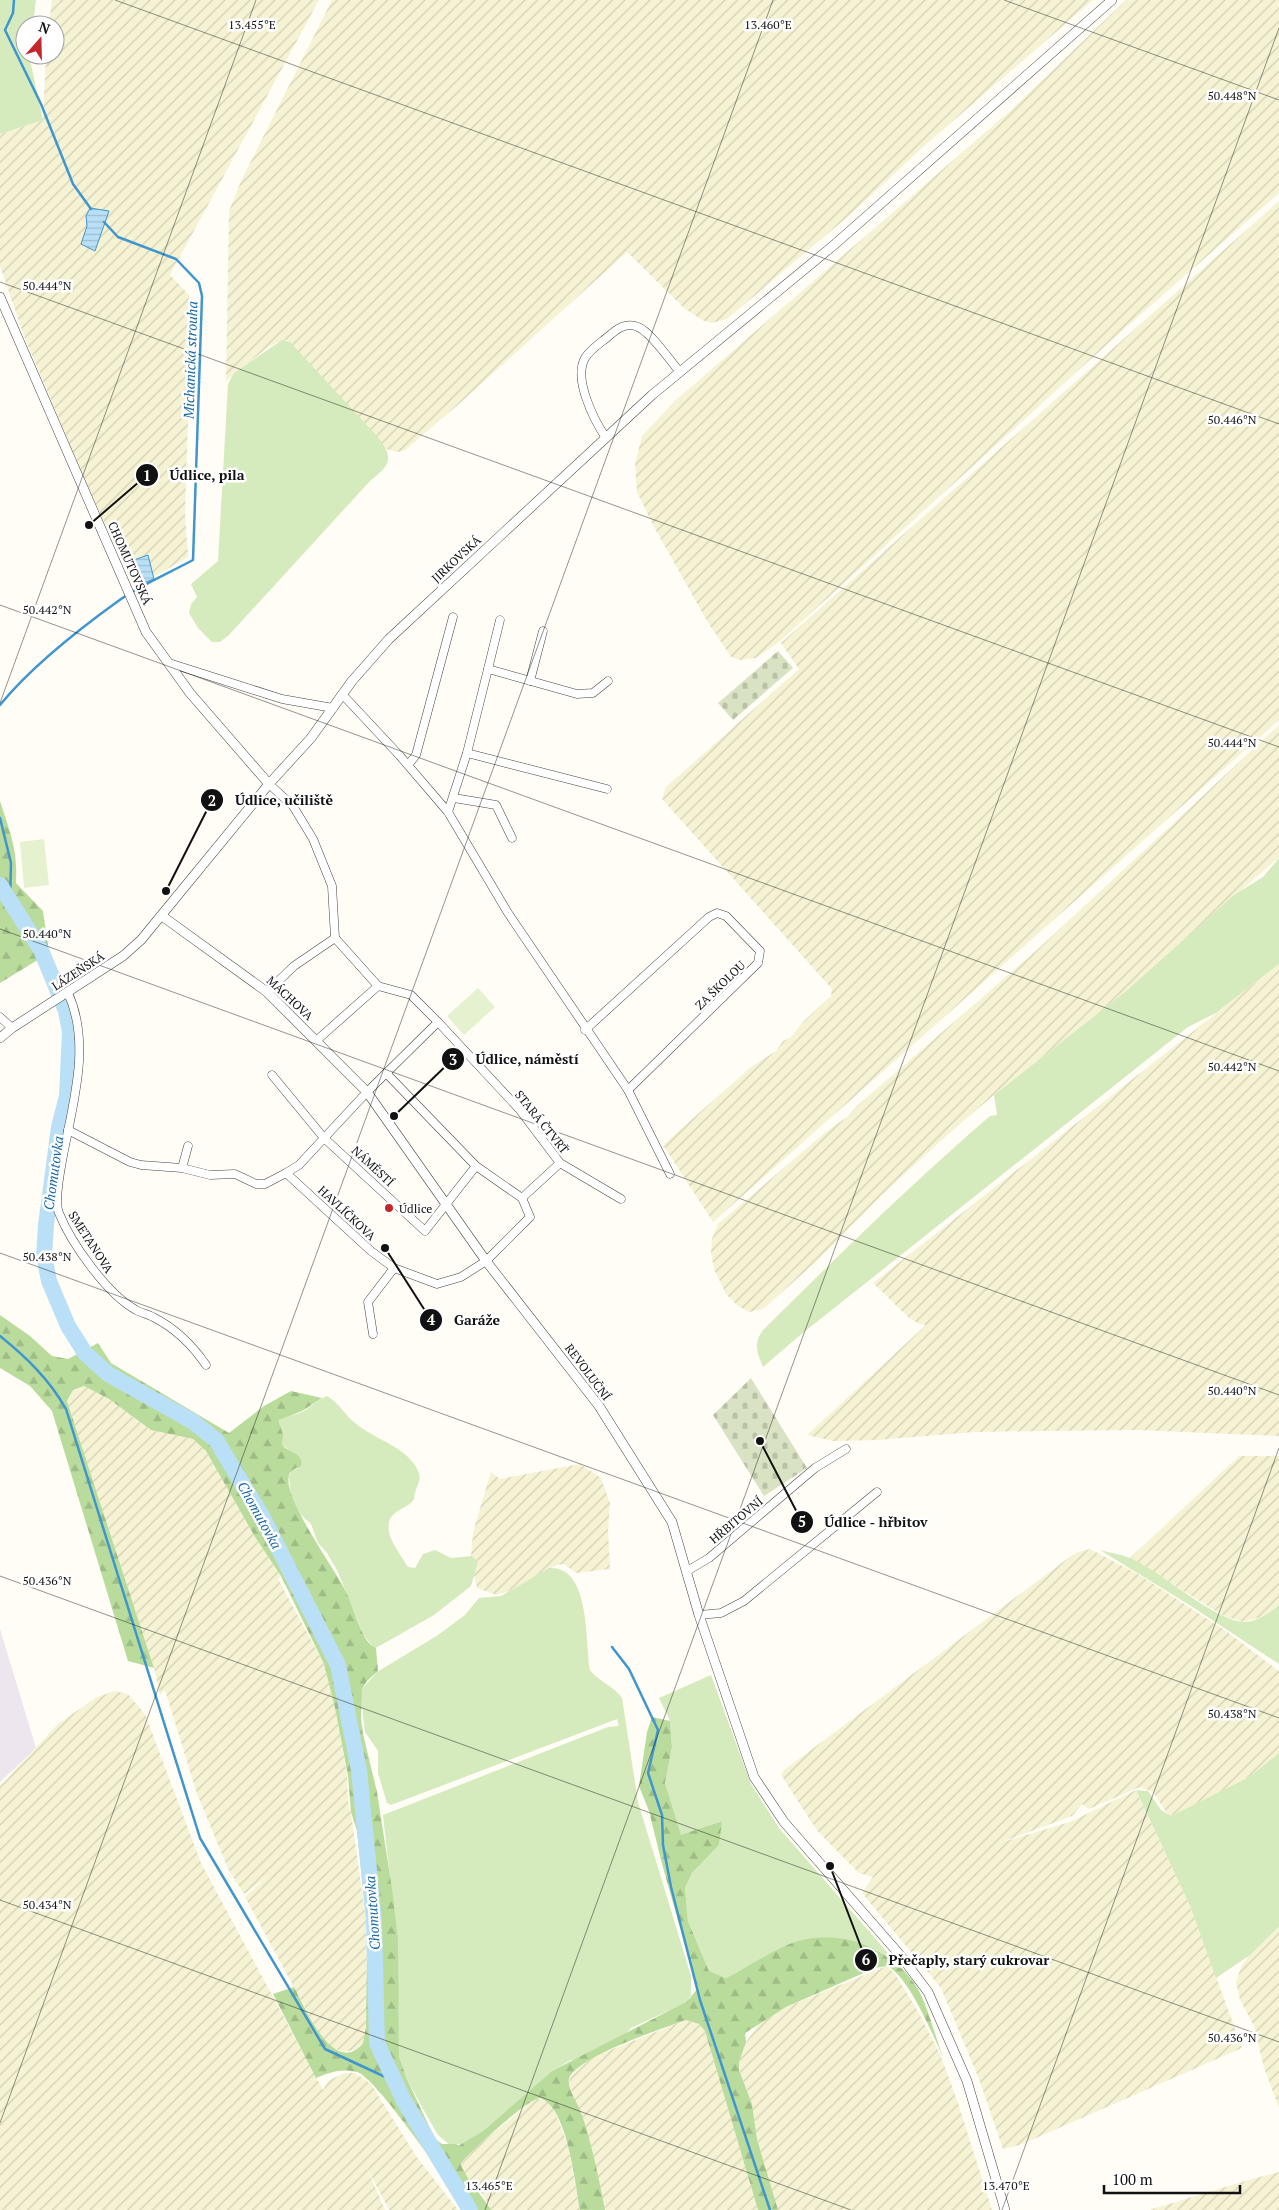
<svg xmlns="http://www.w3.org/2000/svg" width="1279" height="2210" font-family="'PT Serif',serif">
  <defs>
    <pattern id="farmland-furrows" width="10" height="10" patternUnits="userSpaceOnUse" patternTransform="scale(1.25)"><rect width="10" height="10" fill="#f6f3d4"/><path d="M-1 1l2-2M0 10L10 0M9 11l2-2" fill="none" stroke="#d2cfb5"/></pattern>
    <pattern id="forest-firs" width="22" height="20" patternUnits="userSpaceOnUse" patternTransform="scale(1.25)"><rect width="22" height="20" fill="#b9dc9c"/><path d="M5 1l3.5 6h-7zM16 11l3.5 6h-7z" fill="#9ebc85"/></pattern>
    <pattern id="cemetery-stones" width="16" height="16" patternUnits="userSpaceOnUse" patternTransform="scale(1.25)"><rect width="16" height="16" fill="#d9e3c4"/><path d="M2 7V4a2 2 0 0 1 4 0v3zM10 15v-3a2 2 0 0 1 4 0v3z" fill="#b9c2a7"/></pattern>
    <pattern id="water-rules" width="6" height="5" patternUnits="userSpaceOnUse" patternTransform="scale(1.25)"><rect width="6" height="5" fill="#b9e0f7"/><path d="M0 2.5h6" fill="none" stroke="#9ebfd3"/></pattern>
  </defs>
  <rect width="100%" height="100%" fill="#fffdf5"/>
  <polygon fill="#eee6ef" points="0,1629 36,1748 0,1782"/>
  <g fill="url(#farmland-furrows)">
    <polygon points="52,0 319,0 170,275 189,295 190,357 185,513 188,557 159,574 133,584 86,482 24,336 0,266 0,134 43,120 46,55 55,55 55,25 49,25"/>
    <polygon points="332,0 1093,0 923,147 851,214 727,319 711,323 702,320 684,308 627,252 459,404 404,451 397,452 386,449 287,340 278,342 267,348 226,381 229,211 242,179"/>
    <polygon points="1126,0 1279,0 1279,193 1123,330 779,642 756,658 740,660 731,657 707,621 653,525 637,492 635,464 642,436 676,400 1010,111"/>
    <polygon points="1279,201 1279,720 713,1222 663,1145 751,1067 776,1051 783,1041 790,1038 805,1020 831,996 832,989 662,799 666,787 799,669 781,643"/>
    <polygon points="1279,725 1279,857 1125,992 994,1095 945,1137 885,1192 819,1259 763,1309 749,1312 738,1306 726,1294 714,1269 711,1253 712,1239 718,1224 827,1131 847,1117 858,1105 1037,950"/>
    <polygon points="1279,964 1279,1436 1138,1430 1043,1431 974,1432 878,1440 833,1441 807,1435 926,1325 919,1324 908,1317 873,1283"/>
    <polygon points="84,1386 109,1399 151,1430 193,1439 206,1451 255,1537 281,1576 278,1579 324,1664 335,1708 347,1774 348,1803 351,1813 366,1920 366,2027 363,2043 355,2050 343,2052 331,2047 322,2039 245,1897 269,1875 244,1894 228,1869 197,1794 165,1690 160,1695 154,1668 67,1401 73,1390"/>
    <polygon points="1239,1456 1279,1456 1279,1605 1262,1617 1243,1622 1224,1616 1130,1558"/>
    <polygon points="580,1464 601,1478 610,1503 608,1530 610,1569 576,1573 564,1564 557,1565 509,1591 496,1595 477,1588 474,1574 477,1568 471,1555 473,1532 491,1472 500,1479"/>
    <polygon points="1090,1549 1136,1573 1226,1631 1279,1671 1279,1753 1249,1777 1171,1816 1168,1815 1153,1792 1140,1787 1089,1809 1082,1804 1072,1816 999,1843 1070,1822 1136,1790 1191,1908 1242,2048 1020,2145 1003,2149 979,2079 941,1988 862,1893 873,1877 859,1873 826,1840 816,1829 781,1775 784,1770 1075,1553"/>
    <polygon points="115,1691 128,1694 145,1714 201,1863 323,2090 328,2081 344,2073 355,2073 371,2084 416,2156 458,2210 389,2210 366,2166 385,2210 0,2210 0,1786 58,1724 97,1697"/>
    <polygon points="1279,1928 1279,2108 1264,2068 1254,2026 1240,2000 1236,1982 1241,1967 1250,1954"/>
    <polygon points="887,1966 895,1974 916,2008 940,2054 958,2103 992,2210 778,2210 757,2139 752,2104 739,2070 739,2062 743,2046 759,2024 786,2007"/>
    <polygon points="686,2020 699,2024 705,2031 758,2210 605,2210 583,2121 569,2084 570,2077 581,2064 595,2056"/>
    <polygon points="536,2098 548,2102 555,2113 568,2145 580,2210 491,2210 484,2196 462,2171 461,2163 478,2145"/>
    <polygon points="1279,2172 1279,2210 1149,2210 1252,2179"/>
  </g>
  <g fill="#d5ebbd">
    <polygon points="0,0 36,0 33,25 25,25 25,55 29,55 43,120 0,134"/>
    <path d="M 282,340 L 290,342 L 377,436 C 395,458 390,465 370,481 L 229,635 L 220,642 L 212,642 L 198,628 L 189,613 L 191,604 L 197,597 L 191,584 L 218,561 L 228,384 L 234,373 Z"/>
    <path d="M 1279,858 L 1279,964 L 1216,1013 L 1188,1027 L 799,1336 L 763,1367 C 757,1352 753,1344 763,1330 C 837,1257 911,1184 990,1116 L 997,1115 L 994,1095 L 1125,992 L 1234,895 L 1263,877 Z"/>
    <path d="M 327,1396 C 338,1402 345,1415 355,1423 C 375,1440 409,1447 419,1473 C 422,1481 414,1490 414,1499 C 410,1506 401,1508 395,1513 C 377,1528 401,1554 408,1567 L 415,1568 L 423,1554 L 435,1550 L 451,1558 L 472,1556 L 478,1562 L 471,1586 L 434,1615 L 374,1649 L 362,1632 L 338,1572 L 327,1553 L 318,1543 L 311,1524 L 300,1514 L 291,1495 L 289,1477 L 291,1471 L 298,1468 L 287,1448 L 282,1446 L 279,1421 C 285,1415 294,1416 302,1412 C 311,1407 317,1400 327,1396 Z"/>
    <path d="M 1100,1550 C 1110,1553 1121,1554 1130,1558 C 1159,1570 1216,1622 1245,1622 C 1258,1621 1269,1613 1279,1605 L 1279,1664 L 1191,1606 Z"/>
    <path d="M 549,1568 C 591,1565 585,1643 590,1670 C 599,1682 614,1686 622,1698 L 638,1802 L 691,1976 L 691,1996 L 683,2004 L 631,2028 L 612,2048 L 583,2059 L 571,2060 L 552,2071 L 483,2131 L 462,2144 L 450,2145 L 438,2135 L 422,2107 L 406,2077 L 399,2056 L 397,1941 L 383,1815 L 608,1727 L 619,1726 L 617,1719 L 391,1805 L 387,1803 L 378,1773 L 378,1751 L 365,1732 L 361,1698 L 362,1689 L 377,1672 L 438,1635 L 465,1615 L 479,1598 L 501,1596 Z"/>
    <polygon points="711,1675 751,1784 779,1828 894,1960 875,1949 798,1942 726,1978 709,1971 688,1921 685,1888 692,1873 719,1845 721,1821 681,1836 665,1783 672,1747 670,1721 659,1698"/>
    <polygon points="1279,1753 1279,1927 1250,1955 1216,1978 1191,1908 1136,1790 1148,1791 1161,1810 1171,1816 1249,1777"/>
  </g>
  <g fill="url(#forest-firs)">
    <path d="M 0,801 C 10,832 18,850 16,883 L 43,911 L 49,953 L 0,983 Z"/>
    <path d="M 0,1315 L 30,1336 L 52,1356 L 68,1359 L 98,1343 L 111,1363 L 229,1433 L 264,1406 L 291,1391 L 322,1398 L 302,1411 L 279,1420 C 279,1426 282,1429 283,1435 C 283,1440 280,1444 284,1447 C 291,1453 304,1454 301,1466 C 296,1469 291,1469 289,1475 C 282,1498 335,1568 346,1592 C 353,1605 362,1644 376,1648 L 378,1671 L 367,1681 L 362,1689 L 361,1719 L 363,1734 L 377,1792 L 392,1889 L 398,1940 L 399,2056 L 406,2077 L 435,2139 L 442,2144 L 456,2144 L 458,2146 L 483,2131 L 552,2071 L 684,2003 L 690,1998 L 697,1989 L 661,1860 L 649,1811 L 639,1786 L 647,1732 L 652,1717 L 670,1721 L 672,1747 L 665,1783 L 681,1835 L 722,1821 L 719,1845 L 692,1873 L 685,1888 L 688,1921 L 709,1971 L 726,1978 C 749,1967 773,1949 798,1941 C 842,1928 895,1949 918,1989 C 928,2007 935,2036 943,2057 C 933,2035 908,1975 887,1966 L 875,1968 L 786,2007 L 745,2033 L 746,2042 L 739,2062 L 739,2070 L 752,2104 L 757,2139 L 778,2210 L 758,2210 L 705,2031 L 699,2024 L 686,2020 C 664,2028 575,2057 569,2079 C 567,2088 577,2102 580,2110 C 591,2139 599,2179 605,2210 L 580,2210 C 575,2184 568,2108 540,2098 C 527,2099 471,2151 461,2163 C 460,2171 485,2199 491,2210 L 467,2210 C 450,2187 376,2077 357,2072 C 342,2068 330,2072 316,2078 L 273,1994 L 294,1987 C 304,2005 334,2079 363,2043 L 366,2027 L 367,1927 L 357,1831 L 351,1812 L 348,1776 L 335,1708 L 324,1664 L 281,1576 L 255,1537 L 206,1451 L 193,1439 L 151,1430 L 109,1399 L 84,1386 L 73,1390 L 67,1401 L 154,1668 L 128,1661 L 52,1411 L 30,1386 L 0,1368 Z"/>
  </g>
  <g fill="url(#cemetery-stones)">
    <polygon points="778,651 793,668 733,720 718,703"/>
    <polygon points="751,1378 807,1468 764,1496 713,1415"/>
  </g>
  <g fill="#e6f2cf">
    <polygon points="44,839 49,885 24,888 20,842"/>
    <polygon points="478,988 495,1007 464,1035 447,1016"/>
  </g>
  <g fill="url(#water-rules)" stroke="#3f96cf">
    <polygon points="90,208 109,211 95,251 81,244 87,226 86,216"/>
    <polygon points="148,555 154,579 138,585 128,562"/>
  </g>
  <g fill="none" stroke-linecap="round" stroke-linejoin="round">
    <g stroke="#3f96cf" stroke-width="2.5">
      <polyline points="14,0 13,13 5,30 41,104 73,184 91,209"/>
      <path d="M 0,705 C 30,668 82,627 121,599 C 143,584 169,573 193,560 L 202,296 L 199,283 L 176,259 L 118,237 L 104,222"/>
      <polyline points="0,818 11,863 10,902"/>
      <path d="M 0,1336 C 26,1357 49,1379 66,1409 L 200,1838 L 325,2049 L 394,2081"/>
      <polyline points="612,1647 629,1669 658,1730 648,1773 662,1815 663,1845 671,1887 700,2000 770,2210"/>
    </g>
    <polyline stroke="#b9e0f7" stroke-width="16" points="0,885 41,950 66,1011 70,1032 67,1096 59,1127 46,1225 44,1256 49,1281 68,1326 85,1353 108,1374 192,1421 216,1440 263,1518 338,1665 359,1770 374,1921 377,2043 404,2101 470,2210"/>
    <defs>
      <g id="minor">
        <path d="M 606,438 C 594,420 573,379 585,358 C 590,349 602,342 610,335 C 618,328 627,322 638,327 C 651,332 670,361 680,372"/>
        <polyline points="169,663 282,699 333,708"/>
        <polyline points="488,669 500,620"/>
        <polyline points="530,681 543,631"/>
        <polyline points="342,694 400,756 448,812 508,913 628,1090 670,1174"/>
        <polyline points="467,753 607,789"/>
        <polyline points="408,765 416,755 453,617"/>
        <polyline points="269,784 293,806 313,839 332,886 335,938"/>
        <polyline points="454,798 496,805 512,838"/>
        <polyline points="448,812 467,753 488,669 577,694 593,693 608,681"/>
        <polyline points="335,938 378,986"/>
        <polyline points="267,992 294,966 335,938"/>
        <path d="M 68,993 C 92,1045 72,1106 62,1161 C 60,1173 54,1201 59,1213 C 71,1243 107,1294 136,1310 C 141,1313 148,1314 153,1317 C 175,1328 193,1346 206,1365"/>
        <polyline points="0,1017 12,1028"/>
        <polyline points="438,1022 520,1110 560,1163 621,1199"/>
        <polyline points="585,1030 709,917 717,913 726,916 760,951 758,963 628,1090"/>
        <polyline points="316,1041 378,986"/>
        <polyline points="272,1075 324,1138 425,1231 476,1166 386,1073"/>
        <polyline points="68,1130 130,1162 141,1165 182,1168"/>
        <polyline points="188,1146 182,1168 210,1175 235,1174 256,1184 265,1184 286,1173 299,1165 367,1092 438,1022 411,995 378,986"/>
        <polyline points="476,1166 522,1198"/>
        <polyline points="286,1173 371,1251 394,1268 437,1284 461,1277 486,1261 530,1217 522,1198 560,1163"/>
        <polyline points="373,1334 368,1302 394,1268"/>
        <polyline points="687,1571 709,1558 815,1468 846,1449"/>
        <polyline points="699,1615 721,1613 744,1601 877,1492"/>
      </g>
      <g id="tertiary">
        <polyline points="0,297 146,632 190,693 269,784"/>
        <polyline points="162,916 267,992 367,1092 486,1261 599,1406 672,1522 699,1615 754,1777 784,1822 900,1955 928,1992 967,2081 1005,2210"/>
        <polyline points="0,1038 12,1028 123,956 141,940 269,784 311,738 352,681 389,639 652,395 834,245 1112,0"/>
      </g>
    </defs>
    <use href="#minor" stroke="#444" stroke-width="9"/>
    <use href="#tertiary" stroke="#444" stroke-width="10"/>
    <use href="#minor" stroke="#fff" stroke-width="8"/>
    <use href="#tertiary" stroke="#fff" stroke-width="9"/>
  </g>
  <path fill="none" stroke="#111" stroke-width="1" stroke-opacity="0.45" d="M 115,0 L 1279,424M 1004,0 L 1279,100M 0,282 L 1279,747M 0,605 L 1279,1071M 0,703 L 256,0M 0,929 L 1279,1395M 0,1253 L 1279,1718M 0,1576 L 1279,2042M 0,1900 L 851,2210M 0,2123 L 773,0M 485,2210 L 1279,28M 1002,2210 L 1279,1448"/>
  <circle fill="#c4262e" stroke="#fff" stroke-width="2" cx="389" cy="1208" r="5"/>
  <g text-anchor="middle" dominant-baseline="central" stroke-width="5" stroke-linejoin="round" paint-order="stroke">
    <g font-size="12" fill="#111" stroke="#fff">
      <text transform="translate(456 559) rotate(-43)">JIRKOVSKÁ</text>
      <text transform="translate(130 563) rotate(66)">CHOMUTOVSKÁ</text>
      <text transform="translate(78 971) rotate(-33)">LÁZEŇSKÁ</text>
      <text transform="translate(720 985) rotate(-44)">ZA ŠKOLOU</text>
      <text transform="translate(290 998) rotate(43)">MÁCHOVA</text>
      <text transform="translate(542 1122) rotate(51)">STARÁ ČTVRŤ</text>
      <text transform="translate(373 1166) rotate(43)">NÁMĚSTÍ</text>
      <text transform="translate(347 1213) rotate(43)">HAVLÍČKOVA</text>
      <text transform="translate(91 1242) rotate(57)">SMETANOVA</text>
      <text transform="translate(588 1372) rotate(53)">REVOLUČNÍ</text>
      <text transform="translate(736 1520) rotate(-40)">HŘBITOVNÍ</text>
    </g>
    <g font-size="12" fill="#111" stroke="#fff" text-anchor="start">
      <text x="399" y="1208">Údlice</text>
    </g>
    <g font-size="14" font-style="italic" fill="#1768a6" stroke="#fff">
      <text transform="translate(190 360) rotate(-88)">Michanická strouha</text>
      <text transform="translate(53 1173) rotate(-82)">Chomutovka</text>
      <text transform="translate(260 1515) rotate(61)">Chomutovka</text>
      <text transform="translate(372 1913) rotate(-94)">Chomutovka</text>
    </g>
  </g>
  <g font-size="12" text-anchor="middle" fill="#111" stroke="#fff" stroke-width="5" stroke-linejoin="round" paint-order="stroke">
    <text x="252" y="29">13.455°E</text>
    <text x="768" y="29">13.460°E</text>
    <text x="1232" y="100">50.448°N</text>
    <text x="47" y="290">50.444°N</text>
    <text x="1232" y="424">50.446°N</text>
    <text x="47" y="614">50.442°N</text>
    <text x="1232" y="747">50.444°N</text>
    <text x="47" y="938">50.440°N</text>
    <text x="1232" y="1071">50.442°N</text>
    <text x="47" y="1261">50.438°N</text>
    <text x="1232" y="1395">50.440°N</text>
    <text x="47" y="1585">50.436°N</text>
    <text x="1232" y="1718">50.438°N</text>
    <text x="47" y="1909">50.434°N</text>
    <text x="1232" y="2042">50.436°N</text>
    <text x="489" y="2190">13.465°E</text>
    <text x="1006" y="2190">13.470°E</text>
  </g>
  <path fill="none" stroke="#111" stroke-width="2" d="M89 525L147 475M166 891L212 800M394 1116L453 1059M385 1248L431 1320M760 1441L802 1522M830 1866L866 1960"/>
  <g fill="#111" stroke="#fff" stroke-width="2">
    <circle cx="89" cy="525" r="5"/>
    <circle cx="166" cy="891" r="5"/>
    <circle cx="394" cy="1116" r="5"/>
    <circle cx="385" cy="1248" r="5"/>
    <circle cx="760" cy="1441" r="5"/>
    <circle cx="830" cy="1866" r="5"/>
    <circle cx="147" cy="475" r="12"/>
    <circle cx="212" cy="800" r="12"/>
    <circle cx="453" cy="1059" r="12"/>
    <circle cx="431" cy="1320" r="12"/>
    <circle cx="802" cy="1522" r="12"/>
    <circle cx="866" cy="1960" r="12"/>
  </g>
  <g font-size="15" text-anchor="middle" font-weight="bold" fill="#fff">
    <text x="147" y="481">1</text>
    <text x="212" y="806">2</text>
    <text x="453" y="1065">3</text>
    <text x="431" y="1325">4</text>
    <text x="802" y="1527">5</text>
    <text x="866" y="1965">6</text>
  </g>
  <g font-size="14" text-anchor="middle" font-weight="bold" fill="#111" stroke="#fff" stroke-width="5" stroke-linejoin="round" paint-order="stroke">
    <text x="207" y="480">Údlice, pila</text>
    <text x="284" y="805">Údlice, učiliště</text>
    <text x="527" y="1064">Údlice, náměstí</text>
    <text x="477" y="1325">Garáže</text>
    <text x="876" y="1527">Údlice - hřbitov</text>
    <text x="969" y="1965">Přečaply, starý cukrovar</text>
  </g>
  <g transform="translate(40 40) rotate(20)"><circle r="24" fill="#ffffff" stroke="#a0a0a0"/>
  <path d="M0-4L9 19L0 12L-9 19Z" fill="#c4262e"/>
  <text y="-8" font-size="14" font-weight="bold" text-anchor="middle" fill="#111111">N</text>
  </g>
  <path d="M1104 2185v8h136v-8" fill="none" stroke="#111111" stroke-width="2.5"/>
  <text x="1112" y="2185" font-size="15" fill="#111111" stroke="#ffffff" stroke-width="4" paint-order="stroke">100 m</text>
</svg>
